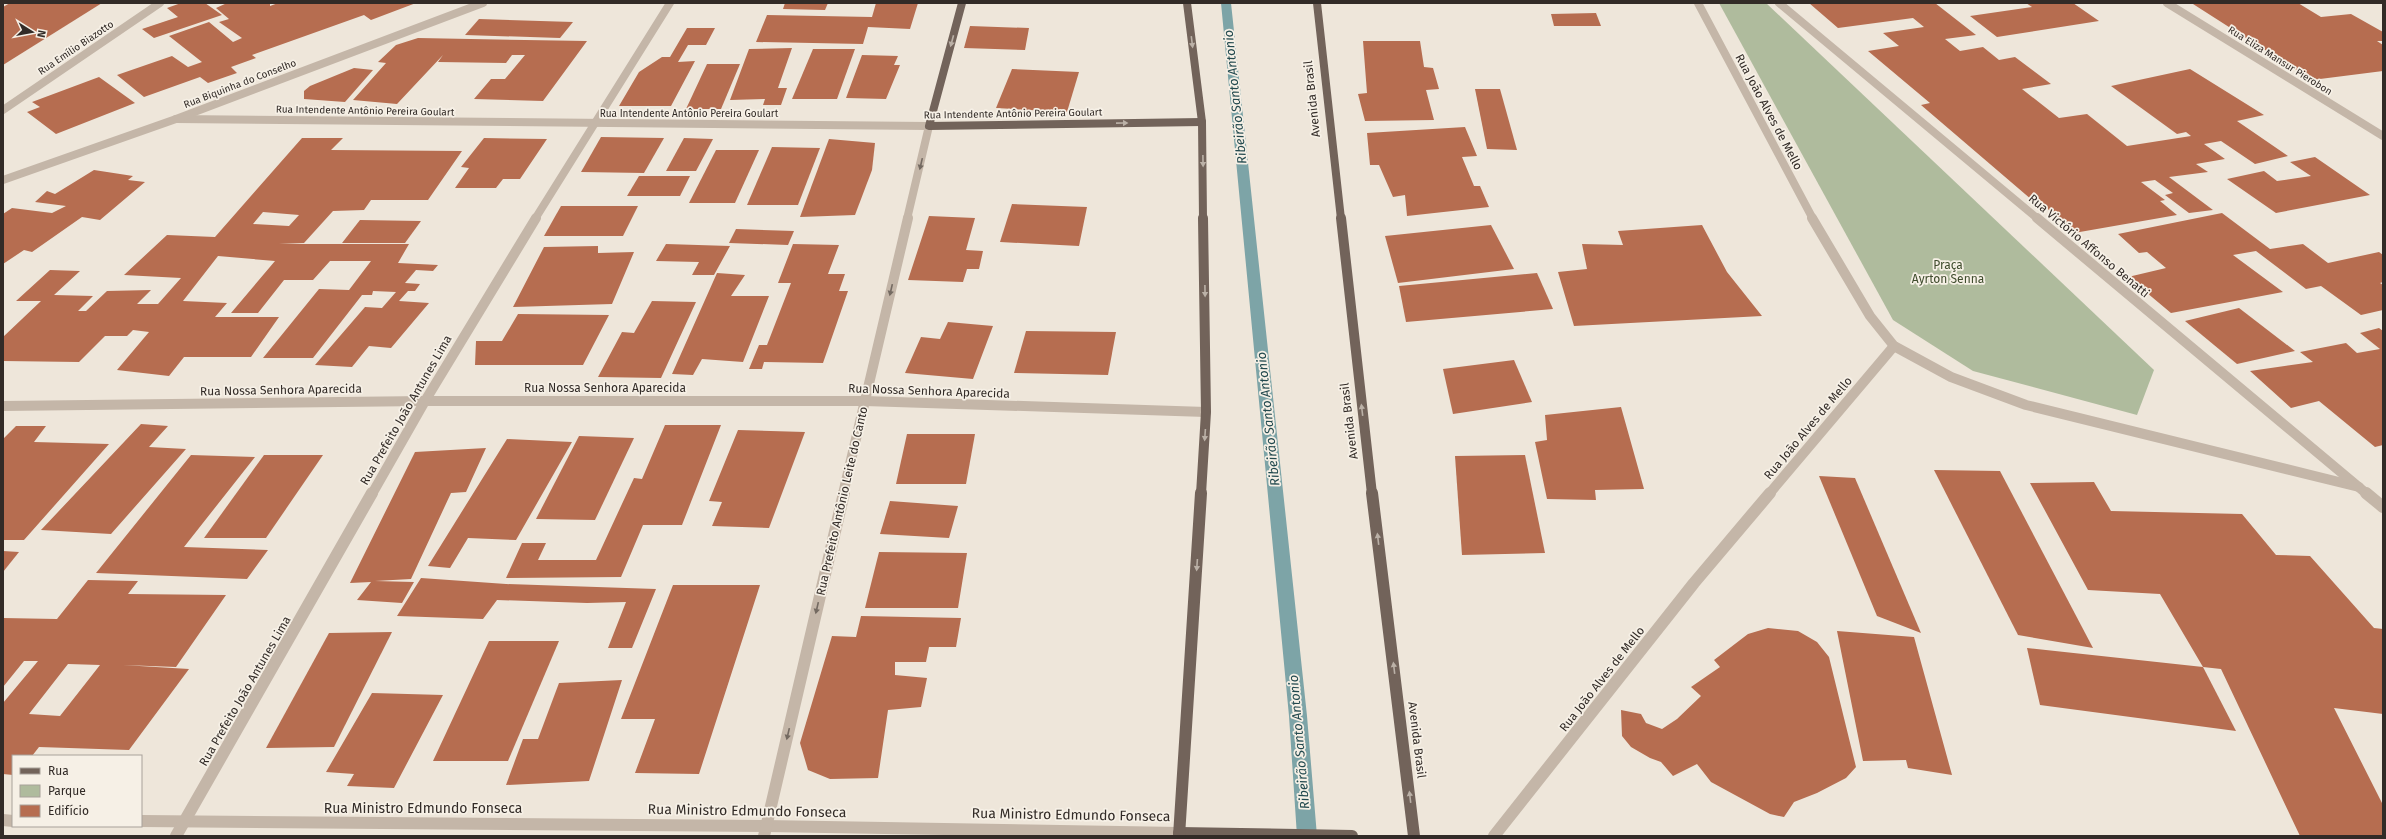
<svg xmlns="http://www.w3.org/2000/svg" width="2386" height="839" font-family="'Fira Sans',sans-serif">
  <rect width="100%" height="100%" fill="#eee6da"/>
  <polygon fill="#afbb9d" points="1719,3 1766,3 2154,370 2137,415 1973,371 1893,320"/>
  <g fill="none" stroke-linecap="round" stroke-linejoin="round">
    <polygon fill="#7da4a7" fill-rule="evenodd" points="1221,3 1231,3 1307,716 1317,836 1297,836 1289,716"/>
  </g>
  <g fill="#b66d50" fill-rule="evenodd">
    <polygon points="10,3 102,3 3,65 3,7"/>
    <polygon points="181,3 205,3 222,15 154,38 142,29 178,17 167,8"/>
    <polygon points="227,3 270,3 270,6 278,3 416,3 371,20 364,15 252,55 256,58 231,67 237,73 208,83 200,77 144,97 117,75 172,56 188,67 202,62 169,36 209,22 233,42 242,38 219,22 229,19 216,8"/>
    <polygon points="785,3 828,3 825,10 783,9"/>
    <polygon points="876,3 918,3 910,29 868,27 863,44 756,42 767,15 872,17"/>
    <polygon points="1809,3 1935,3 1976,35 1945,39 1960,51 1983,47 1999,60 2015,57 2051,84 2022,89 2059,118 2087,114 2127,146 2191,136 2186,132 2177,134 2111,86 2190,69 2264,115 2237,121 2288,156 2255,164 2221,141 2204,144 2225,159 2196,164 2208,172 2169,177 2213,210 2189,213 2165,195 2173,193 2155,180 2141,182 2165,200 2160,201 2177,215 2074,233 2037,199 2032,200 1921,105 1930,103 1868,51 1899,46 1883,33 1924,27 1913,18 1838,28"/>
    <polygon points="2026,3 2073,3 2099,21 1997,37 1970,16 2032,7"/>
    <polygon points="2207,3 2298,3 2321,17 2351,14 2383,32 2383,41 2377,41 2383,45 2383,71 2312,80 2193,4"/>
    <polygon points="1596,13 1601,26 1554,26 1551,14"/>
    <polygon points="479,19 573,22 560,38 465,35"/>
    <polygon points="970,26 1029,28 1025,50 964,48"/>
    <polygon points="687,28 715,28 706,45 688,45 678,62 695,61 671,106 619,106 639,72 662,57 670,57"/>
    <polygon points="418,38 525,40 587,41 543,101 474,99 491,79 505,79 525,55 512,55 506,63 438,62 443,55 397,104 353,100 386,63 378,62 396,45"/>
    <polygon points="1363,41 1420,41 1424,67 1433,68 1439,89 1426,90 1434,120 1365,121 1358,94 1367,93"/>
    <polygon points="792,48 778,88 787,88 781,105 763,105 765,99 730,100 749,49"/>
    <polygon points="813,49 855,49 837,99 792,99"/>
    <polygon points="862,55 898,56 894,65 900,65 886,99 846,98"/>
    <polygon points="707,64 740,64 721,109 686,109"/>
    <polygon points="354,68 373,70 345,102 304,99 304,91 310,86"/>
    <polygon points="1012,69 1079,72 1067,112 996,108"/>
    <polygon points="99,77 135,103 56,134 27,112 40,107 32,102"/>
    <polygon points="1475,89 1500,89 1517,150 1487,149"/>
    <polygon points="1465,127 1477,156 1462,157 1474,186 1480,186 1489,207 1407,216 1405,195 1393,197 1379,165 1370,165 1367,133"/>
    <polygon points="601,137 664,138 644,173 581,172"/>
    <path d="M 302,138 L 343,138 L 331,150 L 462,151 L 428,200 L 371,200 L 364,210 L 333,211 L 304,243 L 279,244 L 409,244 L 398,263 L 438,265 L 433,271 L 416,270 L 405,283 L 420,284 L 415,291 L 408,291 L 399,301 L 429,303 L 391,348 L 369,346 L 352,367 L 315,365 L 365,307 L 382,308 L 396,292 L 373,291 L 372,295 L 362,295 L 313,358 L 263,358 L 319,289 L 349,290 L 371,261 L 330,261 L 313,280 L 284,280 L 258,313 L 231,313 L 275,261 L 218,256 L 183,301 L 227,303 L 215,317 L 279,317 L 251,357 L 184,357 L 169,376 L 117,370 L 149,332 L 133,330 L 127,336 L 105,336 L 79,362 L 3,361 L 3,337 L 41,301 L 16,301 L 50,270 L 80,271 L 54,295 L 93,296 L 78,311 L 86,311 L 107,291 L 151,290 L 137,304 L 158,304 L 181,278 L 124,275 L 167,235 L 215,237 ZM 263,212 L 299,215 L 289,226 L 253,224 Z"/>
    <polygon points="484,138 547,139 520,179 503,179 496,188 455,188 469,168 461,167"/>
    <polygon points="684,138 713,139 696,171 666,171"/>
    <polygon points="829,139 875,143 872,170 855,215 800,217"/>
    <polygon points="772,147 820,148 798,205 747,205"/>
    <polygon points="716,150 759,150 735,203 689,203"/>
    <polygon points="2315,157 2370,195 2276,213 2227,179 2264,171 2277,181 2311,176 2290,162"/>
    <polygon points="94,170 133,176 128,180 145,182 100,220 82,217 32,252 24,250 3,264 3,214 12,208 52,213 66,206 35,202 47,191 55,194"/>
    <polygon points="639,176 690,176 680,196 627,196"/>
    <polygon points="1012,204 1087,207 1079,246 1000,242"/>
    <polygon points="561,206 638,206 623,236 544,236"/>
    <polygon points="2222,213 2270,249 2303,244 2328,263 2379,252 2383,255 2383,282 2380,283 2383,285 2383,310 2361,315 2321,286 2306,289 2256,251 2233,255 2283,292 2171,313 2128,277 2166,268 2147,252 2139,253 2118,234"/>
    <polygon points="929,216 975,218 966,250 983,251 979,269 967,269 963,282 908,280"/>
    <polygon points="360,220 421,221 405,243 342,243"/>
    <polygon points="1491,225 1514,269 1398,283 1385,236"/>
    <polygon points="1702,225 1727,272 1762,316 1574,326 1558,272 1587,269 1582,244 1623,245 1618,231"/>
    <polygon points="736,229 794,231 788,245 729,243"/>
    <polygon points="666,244 730,246 714,275 692,275 699,262 656,261"/>
    <polygon points="793,244 839,245 828,274 845,274 839,291 848,291 823,363 764,362 762,369 749,369 759,345 767,345 791,283 778,283"/>
    <polygon points="598,246 598,253 634,252 612,304 513,307 544,247"/>
    <polygon points="717,273 745,275 731,296 769,296 743,362 702,359 693,375 672,374"/>
    <polygon points="1537,273 1553,309 1406,322 1399,286"/>
    <polygon points="652,301 696,302 661,378 598,377 622,332 634,333"/>
    <polygon points="2239,308 2295,351 2237,364 2185,321"/>
    <polygon points="518,314 609,315 583,365 475,365 476,341 502,341"/>
    <polygon points="948,322 993,326 973,379 905,373 921,337 940,339"/>
    <polygon points="2379,328 2383,331 2383,445 2375,447 2319,401 2291,408 2250,371 2313,362 2300,352 2346,343 2357,353 2380,349 2360,333"/>
    <polygon points="1026,331 1116,332 1108,375 1014,373"/>
    <polygon points="1514,360 1532,402 1453,414 1443,369"/>
    <polygon points="1621,407 1644,489 1595,490 1596,500 1547,499 1535,442 1547,440 1545,415"/>
    <polygon points="141,424 168,426 149,447 186,449 111,534 41,530"/>
    <polygon points="665,425 721,425 682,525 643,525 621,577 506,578 522,543 546,543 538,560 596,560 634,478 642,479"/>
    <polygon points="16,426 46,426 34,442 109,444 24,540 3,540 3,439"/>
    <polygon points="738,430 805,432 769,528 712,526 722,502 709,501"/>
    <polygon points="907,434 975,434 966,484 896,484"/>
    <polygon points="579,436 634,438 595,520 536,519"/>
    <polygon points="507,439 572,442 516,540 468,538 450,568 428,566"/>
    <polygon points="486,448 466,492 451,493 411,579 375,581 414,582 402,603 357,600 371,582 350,583 415,452"/>
    <polygon points="191,455 255,457 184,547 268,550 247,579 96,573"/>
    <polygon points="264,455 323,455 266,538 204,538"/>
    <polygon points="1525,455 1545,553 1462,555 1455,456"/>
    <polygon points="1934,470 2000,471 2093,648 2018,635"/>
    <polygon points="1819,476 1855,478 1921,633 1877,616"/>
    <polygon points="2094,482 2111,511 2242,514 2276,555 2310,556 2374,628 2383,629 2383,714 2334,708 2383,805 2383,836 2300,836 2221,669 2203,667 2160,594 2088,590 2030,483"/>
    <polygon points="890,501 958,506 949,538 880,534"/>
    <polygon points="3,551 19,552 3,572"/>
    <polygon points="879,552 967,553 958,608 865,608"/>
    <polygon points="421,578 506,584 656,589 632,648 608,648 626,602 587,603 497,600 483,619 397,616"/>
    <path d="M 88,580 L 138,581 L 128,594 L 226,595 L 176,667 L 123,665 L 189,669 L 129,750 L 39,747 L 32,756 L 13,756 L 13,775 L 3,774 L 3,703 L 38,661 L 24,661 L 3,687 L 3,618 L 57,619 ZM 68,664 L 100,665 L 60,716 L 29,714 Z"/>
    <polygon points="673,585 760,585 699,774 635,773 655,719 621,719"/>
    <polygon points="861,616 961,618 956,647 929,647 926,662 895,662 895,675 927,678 921,707 888,710 878,778 830,779 808,770 800,743 832,636 856,637"/>
    <polygon points="1768,628 1798,631 1817,642 1829,657 1856,767 1846,778 1817,793 1794,802 1784,817 1770,814 1711,782 1697,764 1673,776 1661,762 1650,758 1631,747 1622,736 1621,710 1641,714 1646,723 1662,729 1677,719 1701,696 1691,687 1720,667 1714,660 1748,634"/>
    <polygon points="1837,631 1914,637 1952,775 1908,768 1906,760 1863,761"/>
    <polygon points="392,632 334,747 266,748 329,633"/>
    <polygon points="489,641 559,641 508,761 433,761"/>
    <polygon points="2027,648 2203,667 2236,731 2040,705"/>
    <polygon points="622,680 589,781 506,785 523,739 538,739 559,683"/>
    <polygon points="372,693 443,695 394,788 347,786 354,774 326,772"/>
  </g>
  <g fill="none" stroke-linecap="round" stroke-linejoin="round">
    <g stroke="#c4b6a8" stroke-width="8">
      <polyline points="1698,3 1813,219"/>
      <polyline points="1779,3 2038,219"/>
      <polyline points="2167,3 2383,136"/>
      <polyline points="3,110 160,3"/>
      <polyline points="176,119 929,126 907,219"/>
      <polyline points="3,180 176,119 483,3"/>
      <polyline points="535,219 670,3"/>
    </g>
    <g stroke="#c4b6a8" stroke-width="10">
      <polyline points="1812,218 1870,316 1894,346 1951,377 2026,405 2359,487"/>
      <polyline points="2037,218 2367,494"/>
      <polyline points="3,406 425,401 865,401 1206,412"/>
      <polyline points="372,494 425,401 536,218"/>
      <polyline points="843,494 908,218"/>
      <polyline points="1769,494 1894,346"/>
    </g>
    <g stroke="#c4b6a8" stroke-width="12">
      <polyline points="2366,493 2383,507"/>
      <polyline points="3,820 13,821"/>
      <polyline points="141,821 766,826 1179,833"/>
      <polyline points="176,836 372,493"/>
      <polyline points="764,836 844,493"/>
      <polyline points="1494,836 1694,583 1770,493"/>
    </g>
    <g stroke="#72635a" stroke-width="8">
      <polyline points="962,3 929,126 1202,122"/>
      <polyline points="1187,3 1202,122 1203,219"/>
      <polyline points="1317,3 1341,219"/>
    </g>
    <g stroke="#72635a" stroke-width="10">
      <polyline points="1341,218 1372,494"/>
      <polyline points="1201,494 1206,412 1203,218"/>
    </g>
    <g stroke="#72635a" stroke-width="12">
      <polyline points="1372,493 1414,836"/>
      <polyline points="1179,833 1352,836"/>
      <polyline points="1179,836 1201,493"/>
    </g>
  </g>
  <defs><path id="oneway-solid" d="M-6-.8H1V-3.2L6.5 0L1 3.2V.8H-6Z"/></defs>
  <g fill="#bbb1a7">
    <use href="#oneway-solid" transform="translate(952 41) rotate(105)"/>
    <use href="#oneway-solid" transform="translate(1192 42) rotate(83)"/>
    <use href="#oneway-solid" transform="translate(1122 123) rotate(-1)"/>
    <use href="#oneway-solid" transform="translate(1203 161) rotate(89)"/>
    <use href="#oneway-solid" transform="translate(1205 291) rotate(89)"/>
    <use href="#oneway-solid" transform="translate(1362 410) rotate(-97)"/>
    <use href="#oneway-solid" transform="translate(1205 435) rotate(94)"/>
    <use href="#oneway-solid" transform="translate(1378 539) rotate(-97)"/>
    <use href="#oneway-solid" transform="translate(1197 565) rotate(94)"/>
    <use href="#oneway-solid" transform="translate(1394 668) rotate(-97)"/>
    <use href="#oneway-solid" transform="translate(1410 797) rotate(-97)"/>
  </g>
  <g fill="#746a61">
    <use href="#oneway-solid" transform="translate(921 164) rotate(103)"/>
    <use href="#oneway-solid" transform="translate(891 290) rotate(103)"/>
    <use href="#oneway-solid" transform="translate(817 608) rotate(103)"/>
    <use href="#oneway-solid" transform="translate(788 734) rotate(103)"/>
  </g>
  <g text-anchor="middle" dominant-baseline="central" stroke-width="3.5" stroke-linejoin="round" paint-order="stroke">
    <g font-size="10" fill="#322b27" stroke="#f6f0e6">
      <text transform="translate(76 48) rotate(-34)">Rua Emílio Biazotto</text>
      <text transform="translate(2280 61) rotate(32)">Rua Eliza Mansur Pierobon</text>
      <text transform="translate(240 84) rotate(-21)">Rua Biquinha do Conselho</text>
      <text transform="translate(365 111) rotate(1)">Rua Intendente Antônio Pereira Goulart</text>
      <text x="689" y="114">Rua Intendente Antônio Pereira Goulart</text>
      <text transform="translate(1013 114) rotate(-1)">Rua Intendente Antônio Pereira Goulart</text>
    </g>
    <g font-size="12" fill="#322b27" stroke="#f6f0e6">
      <text transform="translate(1312 99) rotate(-96)">Avenida Brasil</text>
      <text transform="translate(1769 112) rotate(62)">Rua João Alves de Mello</text>
      <text transform="translate(2089 246) rotate(40)">Rua Victório Affonso Benatti</text>
      <text x="605" y="388">Rua Nossa Senhora Aparecida</text>
      <text transform="translate(281 390) rotate(-1)">Rua Nossa Senhora Aparecida</text>
      <text transform="translate(929 391) rotate(2)">Rua Nossa Senhora Aparecida</text>
      <text transform="translate(406 410) rotate(-60)">Rua Prefeito João Antunes Lima</text>
      <text transform="translate(1349 421) rotate(-97)">Avenida Brasil</text>
      <text transform="translate(1808 428) rotate(-50)">Rua João Alves de Mello</text>
      <text transform="translate(842 501) rotate(-77)">Rua Prefeito Antônio Leite do Canto</text>
      <text transform="translate(1602 679) rotate(-52)">Rua João Alves de Mello</text>
      <text transform="translate(245 691) rotate(-60)">Rua Prefeito João Antunes Lima</text>
      <text transform="translate(1417 740) rotate(83)">Avenida Brasil</text>
    </g>
    <g font-size="12" fill="#404d2e" stroke="#f6f0e6">
      <text x="1948" y="265">Praça<tspan x="1948" dy="14">Ayrton Senna</tspan></text>
    </g>
    <g font-size="13" font-style="italic" fill="#22494e" stroke="#f6f0e6">
      <text transform="translate(1235 97) rotate(-96)">Ribeirão Santo Antonio</text>
      <text transform="translate(1268 419) rotate(-96)">Ribeirão Santo Antonio</text>
      <text transform="translate(1299 742) rotate(-95)">Ribeirão Santo Antonio</text>
    </g>
    <g font-size="14" fill="#322b27" stroke="#f6f0e6">
      <text x="423" y="808">Rua Ministro Edmundo Fonseca</text>
      <text transform="translate(747 811) rotate(1)">Rua Ministro Edmundo Fonseca</text>
      <text transform="translate(1071 815) rotate(1)">Rua Ministro Edmundo Fonseca</text>
    </g>
  </g>
  <rect width="2386" height="839" fill="none" stroke="#322b27" stroke-width="8"/>
  <rect x="12" y="755" width="130" height="72" fill="#f6f0e6" stroke="#a8a19a"/>
  <rect x="20" y="768" width="20" height="6" fill="#72635a" stroke="#a8a19a"/>
  <text x="48" y="775" font-size="12" fill="#322b27">Rua</text>
  <rect x="20" y="785" width="20" height="12" fill="#afbb9d" stroke="#a8a19a"/>
  <text x="48" y="795" font-size="12" fill="#322b27">Parque</text>
  <rect x="20" y="805" width="20" height="12" fill="#b66d50" stroke="#a8a19a"/>
  <text x="48" y="815" font-size="12" fill="#322b27">Edifício</text>
  <g transform="translate(32 32) rotate(101)" stroke="#f6f0e6" stroke-width="3" paint-order="stroke">
  <path d="M0-3L7 15L0 10L-7 15Z" fill="#322b27"/>
  <text y="-6" font-size="11" font-weight="bold" text-anchor="middle" fill="#322b27">N</text>
  </g>
</svg>
